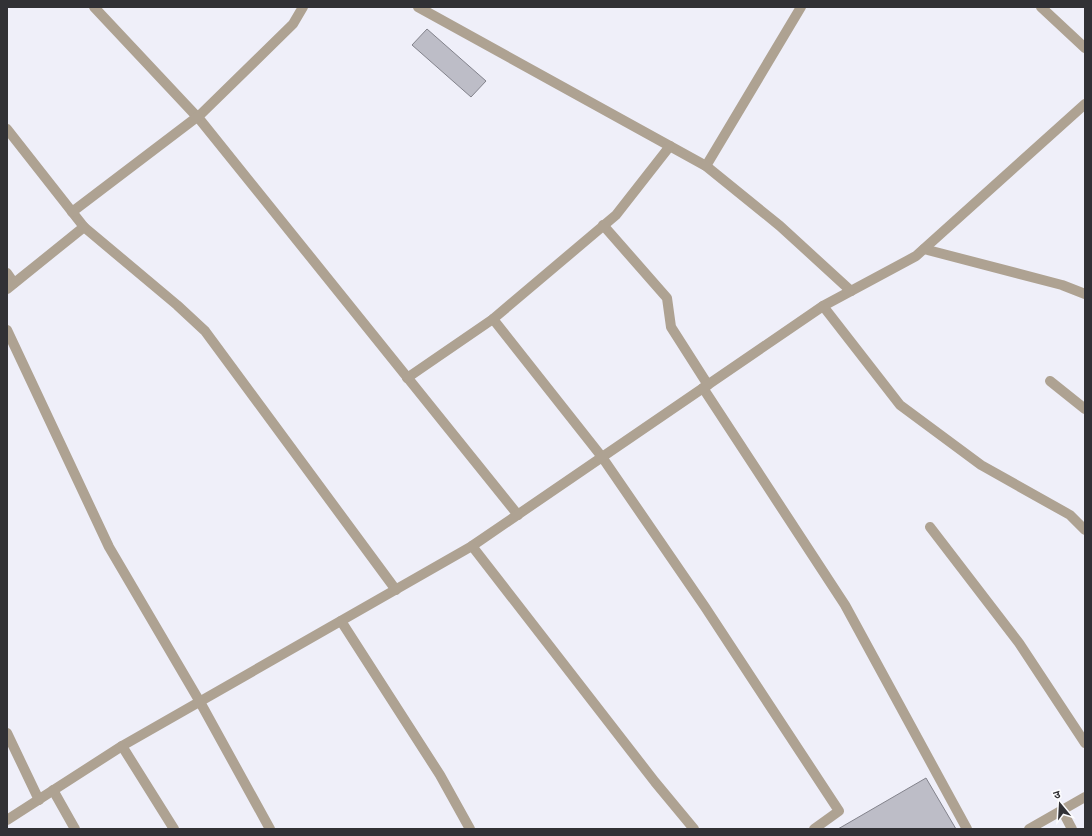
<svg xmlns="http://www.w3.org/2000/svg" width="1092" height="836" font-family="Commissioner,'Noto Sans Devanagari',sans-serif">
  <rect width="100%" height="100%" fill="#efeff9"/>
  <g fill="#bdbdc7" stroke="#83838c">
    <polygon points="427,29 486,81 471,97 412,45"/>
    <polygon points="926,778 956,829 838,829"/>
  </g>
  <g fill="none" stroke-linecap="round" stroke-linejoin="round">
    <g stroke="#aea292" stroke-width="10">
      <polyline points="94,7 201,121 518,515"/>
      <polyline points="418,7 706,166 780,226 851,291"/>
      <polyline points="1041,7 1085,48"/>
      <polyline points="7,129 84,227 177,305 205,331 396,590"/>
      <polyline points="706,166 801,7"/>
      <polyline points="72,212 201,114 293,24 303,7"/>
      <polyline points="603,225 667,298 671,327 708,385"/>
      <polyline points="924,249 1062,285 1085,294"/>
      <polyline points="7,273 14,283"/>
      <polyline points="7,289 84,227"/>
      <polyline points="823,306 900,405 981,465 1070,515 1085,530"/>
      <polyline points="493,319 602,457 705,607 839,811 814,829"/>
      <polyline points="7,330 109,547 200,702 270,829"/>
      <polyline points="407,378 493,319 616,215 670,146"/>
      <polyline points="1050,381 1085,409"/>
      <polyline points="703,388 845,605 967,829"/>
      <polyline points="930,527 1019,643 1085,743"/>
      <polyline points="472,546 655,782 694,829"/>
      <polyline points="341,621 440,775 470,829"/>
      <polyline points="7,733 39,800"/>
      <polyline points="122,746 174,829"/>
      <polyline points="53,790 75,829"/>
      <polyline points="1062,810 1072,829"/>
      <polyline points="7,820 122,746 472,546 823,306 916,256 1085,104"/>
      <polyline points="1029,829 1085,797"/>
    </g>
  </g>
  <rect width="1092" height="836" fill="none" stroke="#313135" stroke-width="16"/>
  <g transform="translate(1060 804) rotate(342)" stroke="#fdfdff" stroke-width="3" paint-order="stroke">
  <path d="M0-3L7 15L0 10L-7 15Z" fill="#313135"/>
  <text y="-6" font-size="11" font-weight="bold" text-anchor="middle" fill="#313135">उ</text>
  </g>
</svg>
